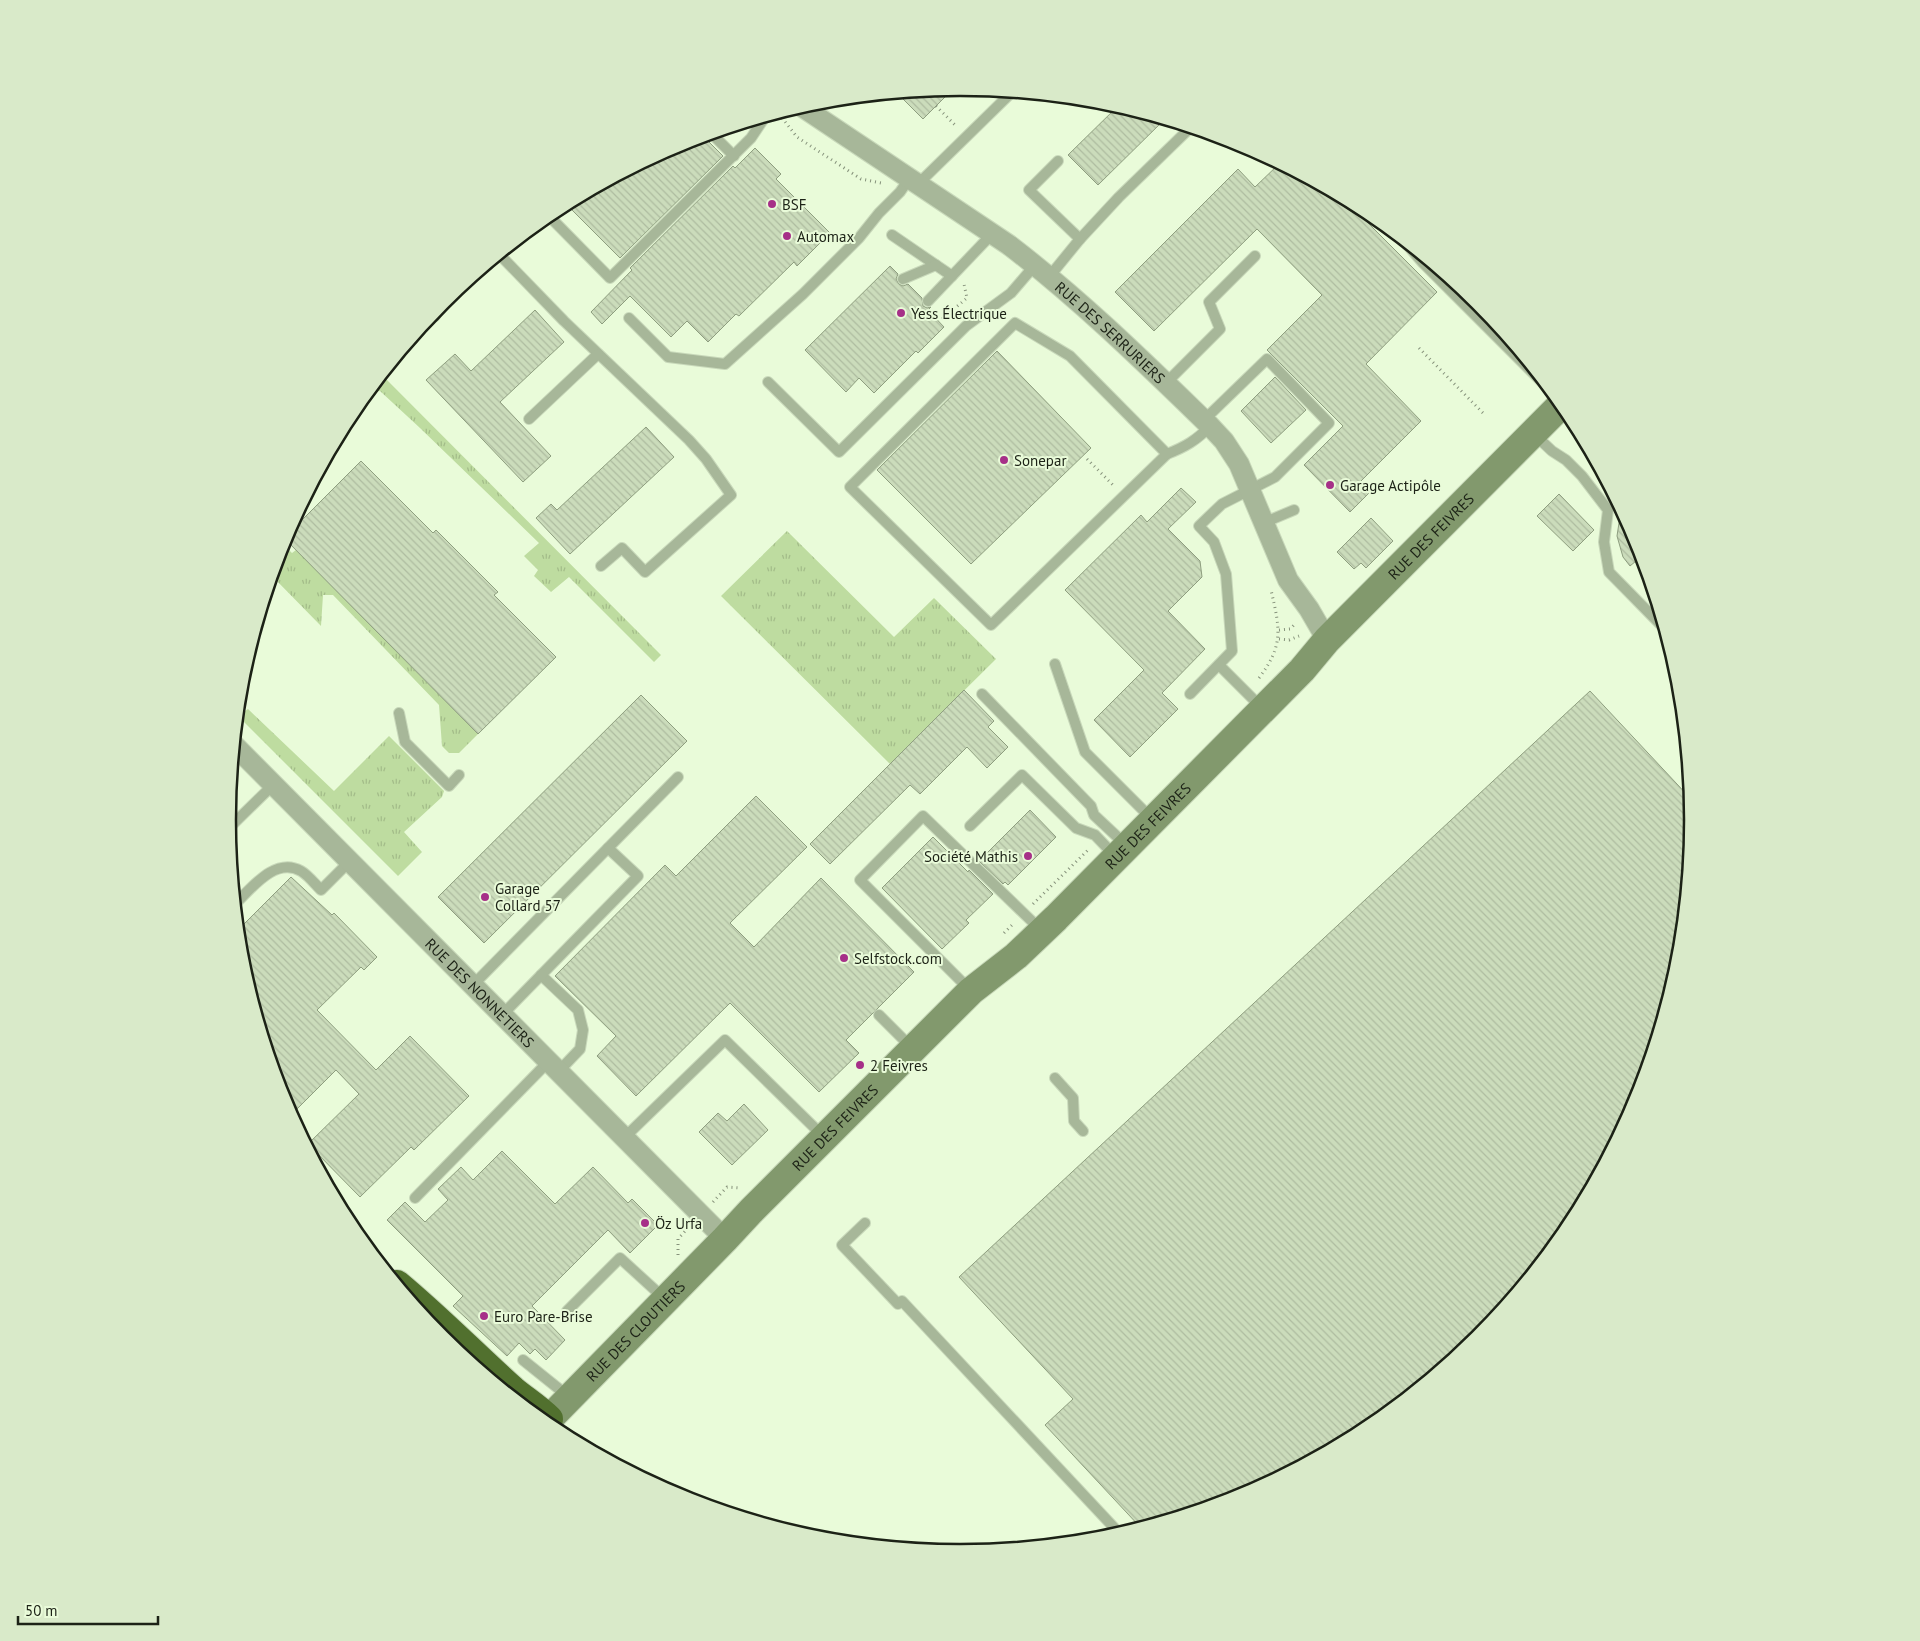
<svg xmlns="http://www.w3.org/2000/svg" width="1920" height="1641" font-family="'PT Sans',sans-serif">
  <defs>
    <pattern id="grass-tufts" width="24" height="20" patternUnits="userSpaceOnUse" patternTransform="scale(1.25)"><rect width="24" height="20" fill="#bedca0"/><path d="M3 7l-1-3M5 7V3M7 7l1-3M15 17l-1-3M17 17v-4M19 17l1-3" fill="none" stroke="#a3bc89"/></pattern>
    <pattern id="building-back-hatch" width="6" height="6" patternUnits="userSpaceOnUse" patternTransform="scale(1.25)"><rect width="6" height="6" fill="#cbdcbb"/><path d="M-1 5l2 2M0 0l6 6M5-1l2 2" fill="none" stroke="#aebca0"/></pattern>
  </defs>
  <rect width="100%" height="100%" fill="#e9fbd9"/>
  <g fill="url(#grass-tufts)">
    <polygon points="382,375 661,655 654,662 569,577 551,592 534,576 538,570 524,556 539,543 420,428 380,391 368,393"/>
    <polygon points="787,531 894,637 934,598 996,659 890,764 721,596"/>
    <polygon points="282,543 292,553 296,550 478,734 459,753 449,753 442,746 439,705 333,595 323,595 321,626 274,578 272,574"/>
    <polygon points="238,705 245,711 248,709 334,791 389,736 444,791 442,797 404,832 422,852 398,876 237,715"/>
  </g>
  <g fill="url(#building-back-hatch)" stroke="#8e9e7f">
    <polygon points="954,88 923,119 898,94 930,90"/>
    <polygon points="1118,106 1164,120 1098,185 1068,155"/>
    <polygon points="703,136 723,156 620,258 566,204 680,143"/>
    <polygon points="755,148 781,174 776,179 830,233 797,266 794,262 739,316 736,314 708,342 687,321 671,337 630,296 602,324 591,312 632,270 630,268 733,166 735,168"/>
    <polygon points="1279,164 1344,199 1437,292 1366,364 1421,421 1359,483 1369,493 1350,512 1304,465 1343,426 1267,350 1322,295 1257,229 1154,331 1115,292 1238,169 1255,187"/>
    <polygon points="890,266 898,274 896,279 899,284 903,286 908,284 922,298 923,306 927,308 931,307 928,310 944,327 918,353 916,351 874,393 859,378 846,392 805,350"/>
    <polygon points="535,310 564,342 500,402 551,456 523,482 426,380 455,354 471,371"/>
    <polygon points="997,351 1091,448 971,564 877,470"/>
    <polygon points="1275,377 1306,410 1271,443 1241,411"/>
    <polygon points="646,427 674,457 570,554 536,518 551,504 557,510"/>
    <polygon points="361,461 433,533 436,530 498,592 494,595 556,657 478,734 284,538"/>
    <polygon points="1181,488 1196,502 1168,529 1200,561 1202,577 1168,611 1205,649 1162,693 1178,709 1130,757 1094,720 1144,670 1065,590 1141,515 1147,522"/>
    <polygon points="1559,494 1594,530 1573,551 1537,516"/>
    <polygon points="1621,510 1637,540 1642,556 1630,566 1623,557 1617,536"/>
    <polygon points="1371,518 1393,541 1366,568 1361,563 1354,569 1337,552"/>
    <polygon points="964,690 994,721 988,727 1008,747 987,768 967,747 920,794 910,785 830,864 810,844"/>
    <polygon points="1590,691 1691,799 1693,821 1679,964 1637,1101 1569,1228 1478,1339 1367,1430 1240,1498 1141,1528 1045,1425 1073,1399 959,1277"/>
    <polygon points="641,695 687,741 484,943 438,897"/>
    <polygon points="756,796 807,847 730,923 754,947 821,878 914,972 846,1040 859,1053 819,1092 730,1003 636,1096 597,1056 616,1036 555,976 665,865 676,876"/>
    <polygon points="1030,810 1056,837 1008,885 1005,882 1003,884 979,861"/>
    <polygon points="933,837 968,872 969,870 993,894 966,920 969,923 942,949 882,888"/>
    <polygon points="291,877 332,915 334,913 377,957 364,970 361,967 317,1010 376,1070 410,1036 469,1096 414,1150 411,1147 360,1197 308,1144 359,1094 336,1070 291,1115 283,1101 241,963 238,930"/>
    <polygon points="744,1104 768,1130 732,1165 699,1132 718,1113 727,1121"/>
    <polygon points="502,1151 555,1204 593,1167 628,1203 632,1199 658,1225 630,1253 608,1230 532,1306 565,1340 546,1360 535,1349 530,1354 519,1343 507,1356 453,1306 463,1296 387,1220 405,1202 425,1222 448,1200 438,1189 461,1167 473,1180"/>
  </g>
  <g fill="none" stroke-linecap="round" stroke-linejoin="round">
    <defs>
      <g id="lane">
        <polyline points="712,134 734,156"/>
        <polyline points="1058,161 1029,190 1080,239"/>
        <polyline points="918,184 1011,93"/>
        <polyline points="548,215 610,278 751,138 765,117"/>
        <polyline points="892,235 952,276"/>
        <polyline points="1403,240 1423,263 1553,393"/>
        <polyline points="500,255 564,321 689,440 706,459 731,495 645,572 622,548 601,566"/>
        <polyline points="1049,277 1080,239 1119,197 1190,128"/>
        <polyline points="903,279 936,265"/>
        <polyline points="928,301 992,234"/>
        <polyline points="433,313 435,316"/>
        <polyline points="629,318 668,357 725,364 803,294 859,238 879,213 900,192 909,179"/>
        <polygon points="1015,323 1070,356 1167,454 991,625 850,487"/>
        <polyline points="768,382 839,452 966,326 1011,293 1035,265"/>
        <polyline points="1166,383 1220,329 1209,302 1255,256"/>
        <polyline points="529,419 598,354"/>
        <polyline points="1533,433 1552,451 1566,460 1582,476 1608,510 1604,542 1609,572 1664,628"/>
        <path d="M 1167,454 C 1185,447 1197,440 1210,426"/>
        <polyline points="1263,523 1294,510"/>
        <polyline points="1055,664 1085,752 1153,820"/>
        <polyline points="1219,665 1262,708"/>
        <polyline points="982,694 1091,806 1094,815 1126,845"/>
        <polyline points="1190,694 1232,651 1226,574 1214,542 1199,526 1222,504 1275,477 1329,423 1267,359 1204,420"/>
        <polyline points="399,713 405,742 449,786 459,775"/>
        <polyline points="970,826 1022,775 1076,828 1095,835 1116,857"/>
        <polyline points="228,829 274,784"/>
        <path d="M 235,904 C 251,889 275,856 301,871 C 308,875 315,884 321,890 L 350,861"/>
        <polyline points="541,975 578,1010 583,1030 580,1049 559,1071"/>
        <polyline points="473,985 678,777"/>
        <polyline points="971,991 860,880 923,816 1042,931"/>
        <polyline points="503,1014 638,876 608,848"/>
        <polyline points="879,1015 912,1048"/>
        <polyline points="1055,1078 1073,1098 1074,1121 1083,1131"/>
        <polyline points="625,1137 725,1040 824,1137"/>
        <polyline points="415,1198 549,1061"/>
        <polyline points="865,1223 842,1245 898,1304"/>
        <polyline points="902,1301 1120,1534"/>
        <polyline points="567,1311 620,1258 666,1300"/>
        <polyline points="523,1360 569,1397"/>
      </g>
      <g id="street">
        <path id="s1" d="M 801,106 L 1009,245 C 1081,300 1145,363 1210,426 L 1224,441 L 1239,464 L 1288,580 L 1309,609 L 1327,640"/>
        <path id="s2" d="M 234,745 L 725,1239"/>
      </g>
      <g id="secondary">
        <path id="s3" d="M 545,1423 L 725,1239 L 751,1211 L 971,991 L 1016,956 L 1056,918 L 1302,670 L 1327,640 L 1562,404"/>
      </g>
      <path id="highway" d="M 397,1284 C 438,1318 474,1355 513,1390 C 525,1400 538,1408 549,1419"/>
    </defs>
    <use href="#lane" stroke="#c8d8ba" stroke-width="12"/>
    <use href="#street" stroke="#c8d8ba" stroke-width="22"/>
    <use href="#secondary" stroke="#c8d8ba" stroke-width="30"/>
    <use href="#highway" stroke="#c8d8ba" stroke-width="30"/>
    <g stroke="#86927b" stroke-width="3" stroke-dasharray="1 4" stroke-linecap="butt">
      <polyline points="936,106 957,127"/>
      <polyline points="779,114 797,137 861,179 881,183"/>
      <polyline points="942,319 967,298 964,284"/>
      <polyline points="1419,348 1484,414"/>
      <polyline points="1087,459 1115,487"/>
      <polyline points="1279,630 1290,629 1296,623"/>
      <polyline points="1279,639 1289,640 1299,636"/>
      <path d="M 1259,678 C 1284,645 1280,629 1271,590"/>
      <polyline points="1033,904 1089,849"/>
      <polyline points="1004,933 1014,923"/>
      <polyline points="713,1202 727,1187 741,1188"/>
      <polyline points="678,1255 678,1239 688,1228"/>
    </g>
    <use href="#lane" stroke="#a7b799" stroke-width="10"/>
    <use href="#street" stroke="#a7b799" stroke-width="20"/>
    <use href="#secondary" stroke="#82996d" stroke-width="28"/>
    <use href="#highway" stroke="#51702e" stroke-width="28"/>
  </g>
  <g fill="#a63088" stroke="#e9fbd9" stroke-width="2">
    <circle cx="772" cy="204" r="5"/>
    <circle cx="787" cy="236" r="5"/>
    <circle cx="901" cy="313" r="5"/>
    <circle cx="1004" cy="460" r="5"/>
    <circle cx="1330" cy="485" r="5"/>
    <circle cx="1028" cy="856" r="5"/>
    <circle cx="485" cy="897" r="5"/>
    <circle cx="844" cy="958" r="5"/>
    <circle cx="860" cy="1065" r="5"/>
    <circle cx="645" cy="1223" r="5"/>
    <circle cx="484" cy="1316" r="5"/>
  </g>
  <g text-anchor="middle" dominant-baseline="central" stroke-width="4" stroke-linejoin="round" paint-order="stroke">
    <g font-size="15" fill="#1c2216" stroke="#e9fbd9" text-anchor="start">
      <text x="782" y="204">BSF</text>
      <text x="797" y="236">Automax</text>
      <text x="911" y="313">Yess Électrique</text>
      <text x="1014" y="460">Sonepar</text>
      <text x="1340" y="485">Garage Actipôle</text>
      <text x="1018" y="856" text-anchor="end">Société Mathis</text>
      <text x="495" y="888">Garage<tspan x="495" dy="17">Collard 57</tspan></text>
      <text x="854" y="958">Selfstock.com</text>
      <text x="870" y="1065">2 Feivres</text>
      <text x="655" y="1223">Öz Urfa</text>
      <text x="494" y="1316">Euro Pare-Brise</text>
    </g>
    <g font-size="15" fill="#1c2216" stroke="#e9fbd9">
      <text stroke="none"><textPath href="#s1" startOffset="384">RUE DES SERRURIERS</textPath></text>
      <text stroke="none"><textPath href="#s3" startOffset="1254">RUE DES FEIVRES</textPath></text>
      <text stroke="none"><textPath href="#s3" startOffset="849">RUE DES FEIVRES</textPath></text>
      <text stroke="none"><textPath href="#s2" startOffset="349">RUE DES NONNETIERS</textPath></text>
      <text stroke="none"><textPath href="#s3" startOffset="414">RUE DES FEIVRES</textPath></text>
      <text stroke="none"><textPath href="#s3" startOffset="129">RUE DES CLOUTIERS</textPath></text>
    </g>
  </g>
  <path d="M0 0H1920V1641H0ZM236 820a724 724 0 1 1 1448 0a724 724 0 1 1-1448 0Z" fill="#d9eac9" fill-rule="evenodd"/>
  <path fill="none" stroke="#1c2216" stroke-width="2.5" d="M236 820a724 724 0 1 1 1448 0a724 724 0 1 1-1448 0Z"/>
  <path d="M18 1616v8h140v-8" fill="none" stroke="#1c2216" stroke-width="2.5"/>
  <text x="25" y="1616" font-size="15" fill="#1c2216" stroke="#e9fbd9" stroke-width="4" paint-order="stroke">50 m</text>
</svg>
